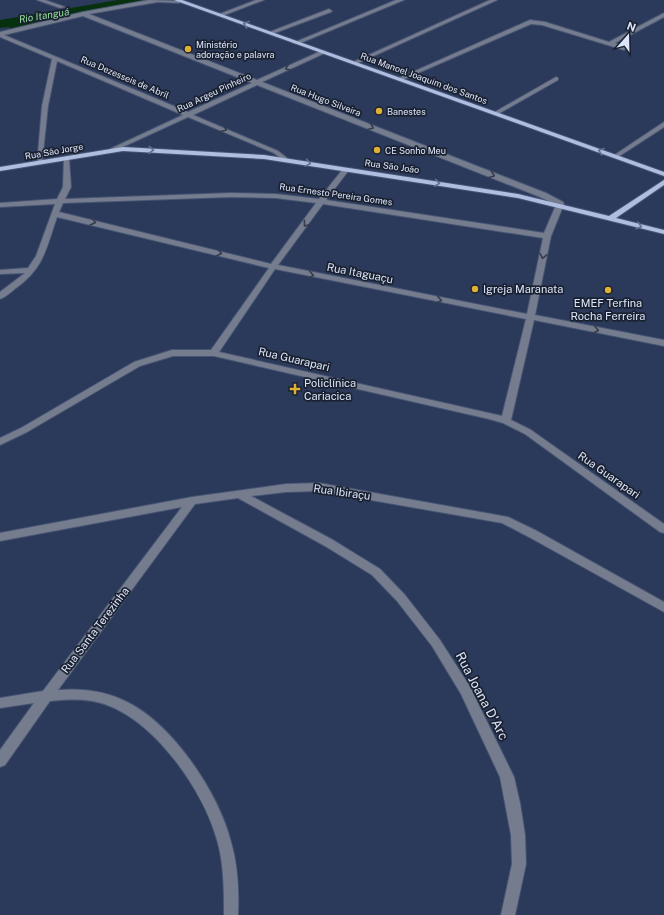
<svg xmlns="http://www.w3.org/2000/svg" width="664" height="915" font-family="'Public Sans',sans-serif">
  <rect width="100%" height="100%" fill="#2b395a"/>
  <polygon fill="#06300e" points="118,0 171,0 93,10 13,29 8,27 0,28 0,20"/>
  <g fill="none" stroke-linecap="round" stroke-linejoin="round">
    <defs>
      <g id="minor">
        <polygon points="37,0 45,0 65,7 60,8"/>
        <path d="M 149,0 L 182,1 L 179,3 L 158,2 L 89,14 L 257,80 L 321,51 L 325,51 L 325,53 L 262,82 L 546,193 L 563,202 L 564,204 L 551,236 L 535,315 L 664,340 L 664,346 L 534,320 L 511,420 L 531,430 L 664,524 L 664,533 L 660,532 L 525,434 L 503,423 L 489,419 L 214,356 L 173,356 L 140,366 L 27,432 L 0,445 L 0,438 L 21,428 L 134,362 L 172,350 L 211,350 L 269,268 L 57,217 C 46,249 44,268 16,288 C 11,292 6,297 0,299 L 0,292 L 25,273 L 0,274 L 0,270 L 28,268 L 36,256 L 55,204 L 0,207 L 0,203 L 57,199 L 63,187 L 64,157 L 69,158 L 71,187 L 65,199 L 231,193 L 276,194 L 319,199 L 343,169 L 345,168 L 349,170 L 326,200 L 544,233 L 556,205 L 540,197 L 257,85 L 193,115 L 278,151 L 287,158 L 287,160 L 283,160 L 274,153 L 188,117 L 114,151 L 110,151 L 110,149 L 183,115 L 57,61 L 48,106 L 42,163 L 37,164 L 42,106 L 52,59 L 0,37 L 0,32 L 83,12 ZM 83,16 L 252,83 L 188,112 L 4,35 ZM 231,197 L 276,198 L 316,203 L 271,264 L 59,212 L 63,203 ZM 323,204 L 543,238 L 527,314 L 278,265 ZM 275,269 L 526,319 L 502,416 L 219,352 Z"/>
        <polygon points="256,0 264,0 222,16 217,15"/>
        <polygon points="396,0 404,0 298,44 293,43"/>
        <polygon points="490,0 497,0 356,64 351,63"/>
        <polygon points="329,9 332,11 331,12 272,34 267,33"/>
        <polygon points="664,13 664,17 615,43 626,47 627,48 624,50 542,25 531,24 402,80 397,79 530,20 545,22 609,42"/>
        <polygon points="556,77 558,78 558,80 498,114 493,113"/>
        <polygon points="664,122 664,127 618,157 613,156"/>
        <path d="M 319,483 L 508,517 L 537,531 L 664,602 L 664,612 L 529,537 L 502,523 L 319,491 L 286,492 L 251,496 L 333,540 L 380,569 L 405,595 L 440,640 L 470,687 L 514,777 L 520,803 L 525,835 L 526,864 L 515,915 L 501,915 L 512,864 L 511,835 L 500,777 L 461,694 L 432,646 L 397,601 L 372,575 L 325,546 L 238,498 L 195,504 L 58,690 C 83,688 107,691 129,703 C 174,726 219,794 231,842 C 238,866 239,891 238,915 L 224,915 C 224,890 224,864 217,840 C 203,790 156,723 107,705 C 89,698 68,699 50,701 L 5,765 L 0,767 L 0,750 L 34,703 L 0,708 L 0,698 L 43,691 L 182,507 L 0,541 L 0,533 L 192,497 L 286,484 Z"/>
      </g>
      <g id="major">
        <polygon points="174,0 182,0 664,172 664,176"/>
        <polygon points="123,147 264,155 518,194 609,216 664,180 664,185 616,218 664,230 664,234 518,198 264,159 123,151 0,171 0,167"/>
      </g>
    </defs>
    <use href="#minor" stroke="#475574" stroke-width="2"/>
    <use href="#major" stroke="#475574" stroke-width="2"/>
    <use href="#minor" fill="#757c8d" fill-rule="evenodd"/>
    <use href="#major" fill="#aebde0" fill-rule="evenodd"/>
  </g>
  <defs><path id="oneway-chevron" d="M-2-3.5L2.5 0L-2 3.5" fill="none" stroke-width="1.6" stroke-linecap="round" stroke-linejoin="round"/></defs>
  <g stroke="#646f88">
    <use href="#oneway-chevron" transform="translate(246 24) rotate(-160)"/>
    <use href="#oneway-chevron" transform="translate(151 150) rotate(4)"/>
    <use href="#oneway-chevron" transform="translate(601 151) rotate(-160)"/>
    <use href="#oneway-chevron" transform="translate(308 163) rotate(10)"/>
    <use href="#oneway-chevron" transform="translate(437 183) rotate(8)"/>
    <use href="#oneway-chevron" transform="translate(639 226) rotate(15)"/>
  </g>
  <g stroke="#353c4c">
    <use href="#oneway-chevron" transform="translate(288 68) rotate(155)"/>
    <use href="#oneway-chevron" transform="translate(371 127) rotate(21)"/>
    <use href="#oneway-chevron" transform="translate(224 129) rotate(23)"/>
    <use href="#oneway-chevron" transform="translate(492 175) rotate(21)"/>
    <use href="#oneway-chevron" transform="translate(93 222) rotate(14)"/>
    <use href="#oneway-chevron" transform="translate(306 224) rotate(127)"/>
    <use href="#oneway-chevron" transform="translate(219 253) rotate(14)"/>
    <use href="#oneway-chevron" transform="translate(543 256) rotate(102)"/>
    <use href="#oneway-chevron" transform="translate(311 275) rotate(11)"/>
    <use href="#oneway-chevron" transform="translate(439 300) rotate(11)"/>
    <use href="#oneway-chevron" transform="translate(596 330) rotate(11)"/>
  </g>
  <g fill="#e0b034" stroke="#1a2130" stroke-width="1.5">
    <circle cx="188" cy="49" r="4"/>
    <circle cx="379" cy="111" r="4"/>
    <circle cx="377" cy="150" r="4"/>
    <circle cx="475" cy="289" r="4"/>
    <circle cx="608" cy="290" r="4"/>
    <path d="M293 383h4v4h4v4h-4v4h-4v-4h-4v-4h4z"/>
  </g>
  <g text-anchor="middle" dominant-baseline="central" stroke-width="3.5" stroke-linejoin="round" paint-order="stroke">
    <g font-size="9" fill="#dce5fa" stroke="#1a2130" text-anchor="start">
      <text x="196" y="44">Ministério<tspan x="196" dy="10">adoração e palavra</tspan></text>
      <text x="387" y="111">Banestes</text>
      <text x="385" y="150">CE Sonho Meu</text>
    </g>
    <g font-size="9" fill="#dce5fa" stroke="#1a2130">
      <text transform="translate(125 77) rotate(23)">Rua Dezesseis de Abril</text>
      <text transform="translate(424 78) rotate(20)">Rua Manoel Joaquim dos Santos</text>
      <text transform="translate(214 92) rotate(-25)">Rua Argeu Pinheiro</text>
      <text transform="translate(326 100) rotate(21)">Rua Hugo Silveira</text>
      <text transform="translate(54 151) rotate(-10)">Rua São Jorge</text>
      <text transform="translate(392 166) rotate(8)">Rua São João</text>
      <text transform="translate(336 194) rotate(8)">Rua Ernesto Pereira Gomes</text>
    </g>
    <g font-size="10" font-style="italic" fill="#97e49e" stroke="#1a2130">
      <text transform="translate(44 15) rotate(-9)">Rio Itanguá</text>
    </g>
    <g font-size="11" fill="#dce5fa" stroke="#1a2130">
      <text transform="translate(360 273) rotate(11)">Rua Itaguaçu</text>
      <text transform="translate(294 359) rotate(13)">Rua Guarapari</text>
      <text transform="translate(609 475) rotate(35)">Rua Guarapari</text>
      <text transform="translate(342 492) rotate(8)">Rua Ibiraçu</text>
      <text transform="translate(95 630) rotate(-53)">Rua Santa Terezinha</text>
    </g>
    <g font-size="11" fill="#dce5fa" stroke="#1a2130" text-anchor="start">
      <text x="483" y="289">Igreja Maranata</text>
      <text x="608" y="303" text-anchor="middle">EMEF Terfina<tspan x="608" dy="13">Rocha Ferreira</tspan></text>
      <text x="304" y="383">Policlínica<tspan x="304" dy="13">Cariacica</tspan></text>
    </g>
    <g font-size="13" fill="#dce5fa" stroke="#1a2130">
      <text transform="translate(482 696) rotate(62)">Rua Joana D'Arc</text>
    </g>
  </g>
  <g transform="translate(628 36) rotate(20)" stroke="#1a2130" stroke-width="3" paint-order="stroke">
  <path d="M0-3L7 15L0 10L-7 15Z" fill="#dce5fa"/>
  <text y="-6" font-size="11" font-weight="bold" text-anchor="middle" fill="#dce5fa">N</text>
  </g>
</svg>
